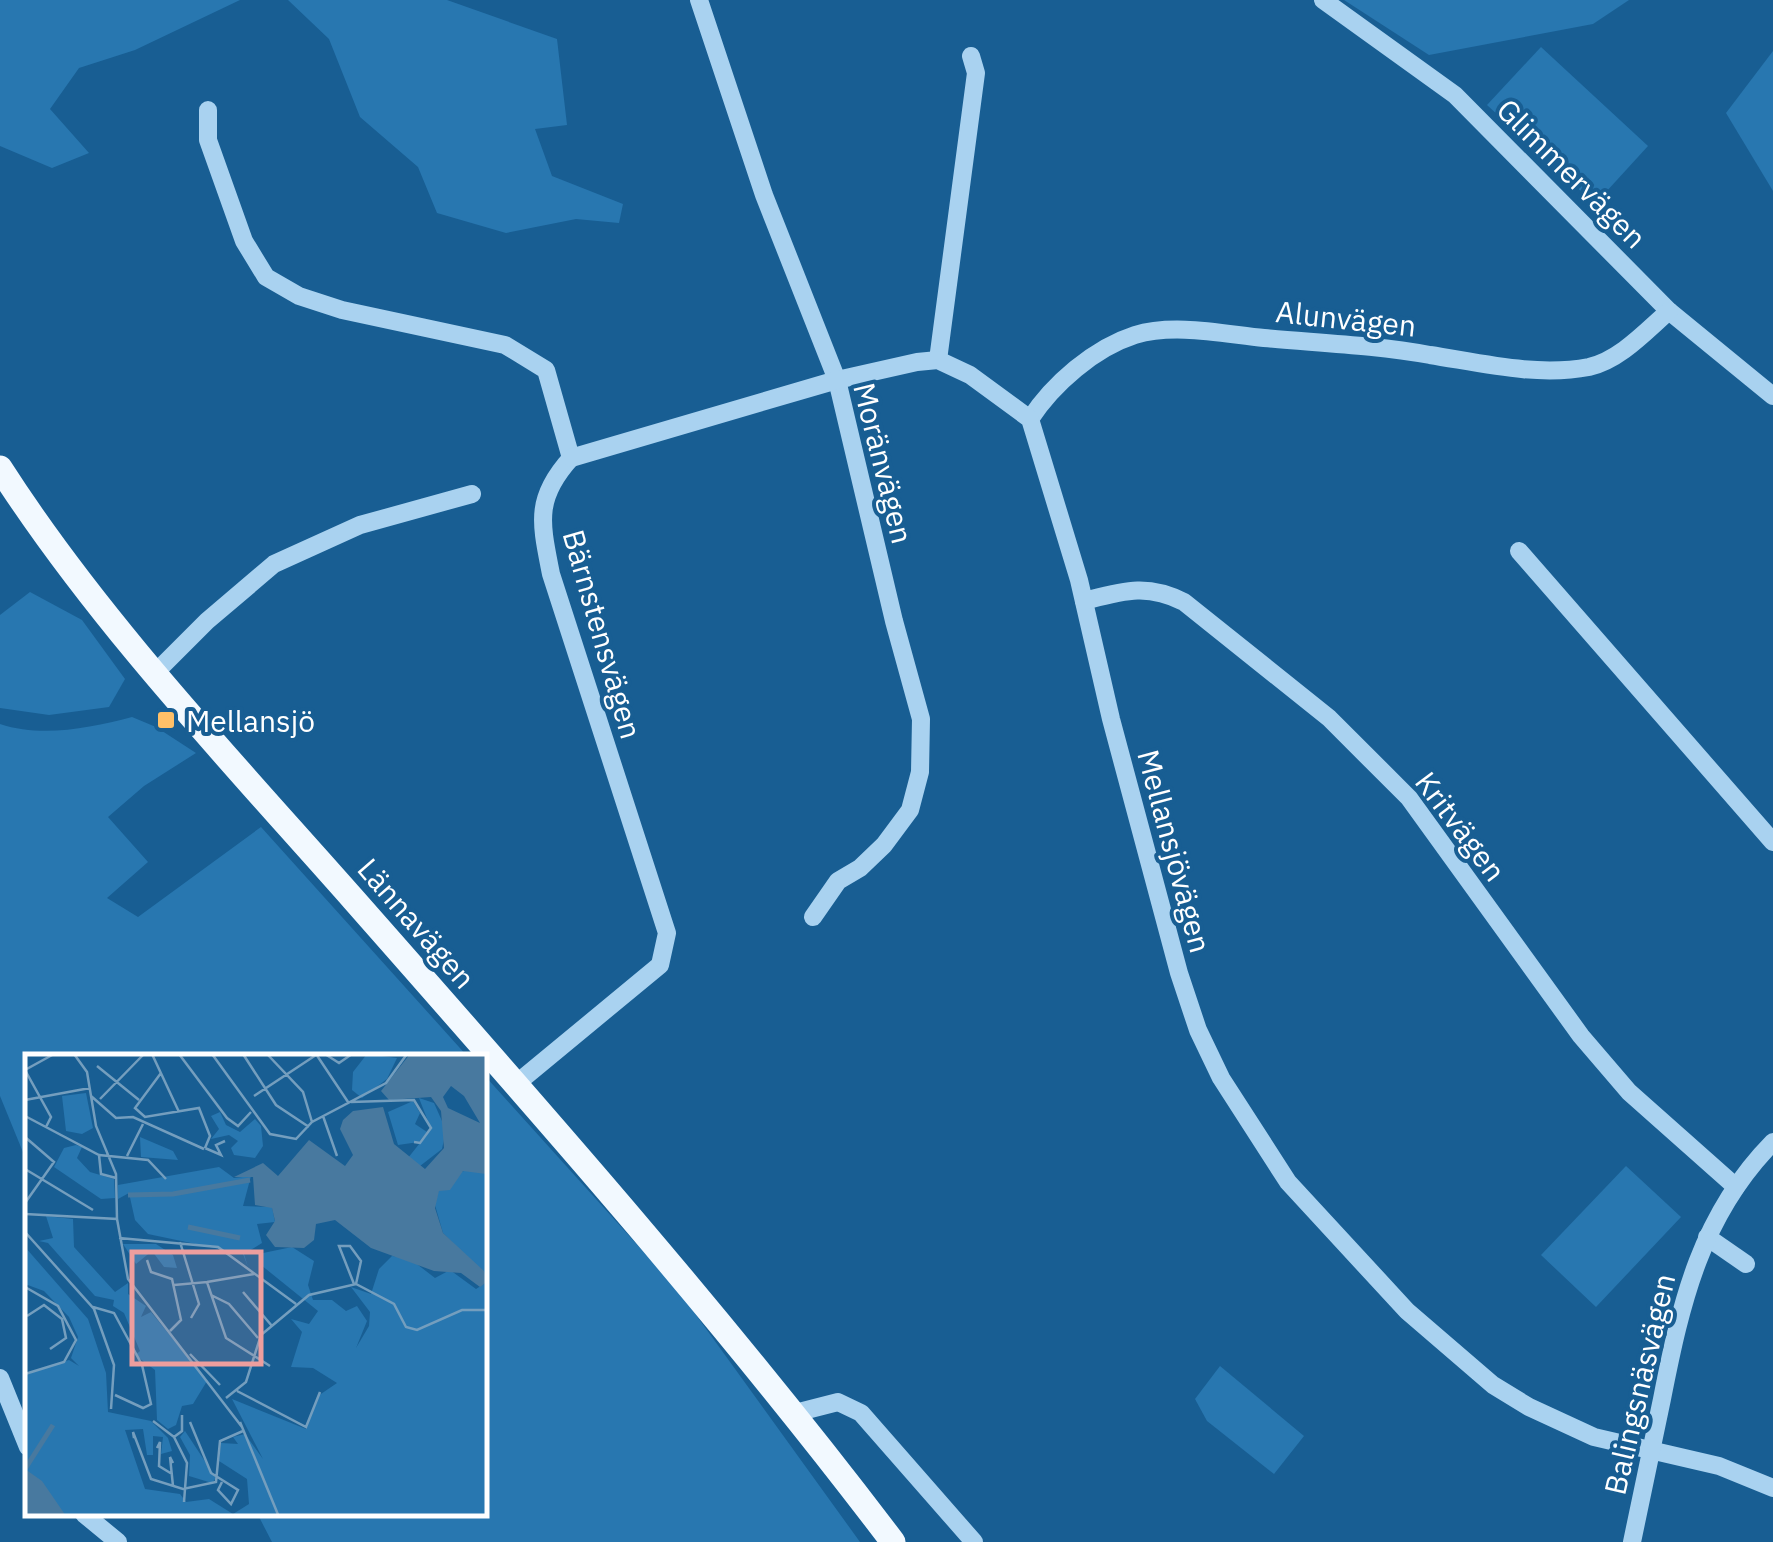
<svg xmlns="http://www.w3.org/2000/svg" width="1773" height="1542" font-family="'IBM Plex Sans',sans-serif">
  <rect width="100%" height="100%" fill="#185e93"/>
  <g fill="#2877b0">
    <polygon points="0,0 240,0 135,50 79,68 50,109 89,153 52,168 0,146"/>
    <polygon points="288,0 447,0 557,39 567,125 535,129 552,176 623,204 619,223 576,219 506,233 437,213 418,167 360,117 329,39"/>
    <polygon points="1344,0 1629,0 1593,24 1429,55"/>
    <polygon points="1541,47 1648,146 1595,204 1487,105"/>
    <polygon points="1773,51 1773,191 1726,113"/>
    <polygon points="30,592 82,620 125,679 109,707 49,715 0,708 0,615"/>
    <path d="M 132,717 L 156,727 L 196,753 L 144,786 L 108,817 L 148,862 L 107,898 L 138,917 L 261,827 L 468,1057 L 28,1057 L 27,1162 L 0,1096 L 0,724 C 42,738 90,728 132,717 Z"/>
    <polygon points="485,1076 678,1290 860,1542 272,1542 258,1515 485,1514"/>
    <polygon points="1626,1166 1681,1217 1596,1307 1541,1255"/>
    <polygon points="1220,1366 1304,1436 1274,1474 1207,1421 1195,1399"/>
  </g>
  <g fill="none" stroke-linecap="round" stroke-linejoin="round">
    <g stroke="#a9d2f0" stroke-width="18">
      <polyline points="699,0 764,195 837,380 894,621 921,719 920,772 910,810 884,845 860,868 838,881 813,917"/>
      <polyline points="1323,0 1455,95 1669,311 1773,396"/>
      <path d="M 208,110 L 208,140 L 244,241 L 266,277 L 299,296 L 342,310 L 505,345 L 546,370 L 571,458 C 534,499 541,523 551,574 L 667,933 L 660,965 L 516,1084"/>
      <polyline points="938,360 976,73 971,56"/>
      <path d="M 1030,419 C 1053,384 1094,348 1135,335 C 1174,323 1224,334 1264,338 C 1319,343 1375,345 1430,355 C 1481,363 1537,377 1589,367 C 1620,360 1646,331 1669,311"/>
      <polyline points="571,458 837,380 917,362 938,360 970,375 1030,419 1079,580 1111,719 1179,973 1198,1030 1221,1078 1288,1182 1407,1311 1493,1385 1529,1407 1594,1437 1719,1466 1773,1488"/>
      <polyline points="1519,551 1773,842"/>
      <path d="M 1084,601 C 1123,591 1147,583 1184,602 L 1329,718 L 1409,798 L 1581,1036 L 1629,1092 L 1736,1187"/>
      <polyline points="155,673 207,621 274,564 360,525 472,494"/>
      <polyline points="1707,1237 1746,1264"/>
      <polyline points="0,1378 28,1447"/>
      <polyline points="795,1413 838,1402 861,1413 974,1542"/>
      <polyline points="84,1514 118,1542"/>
      <path d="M 1632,1542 C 1642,1494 1652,1447 1662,1399 C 1681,1302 1701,1215 1773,1142"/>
    </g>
    <path stroke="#f2f9ff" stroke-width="25" d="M 0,468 C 98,621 234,764 354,900 C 539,1110 724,1319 893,1542"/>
  </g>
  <rect fill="#ffc068" stroke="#185e93" stroke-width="4" x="156" y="710" width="20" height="20" rx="5"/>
  <g text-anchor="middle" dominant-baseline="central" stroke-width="8" stroke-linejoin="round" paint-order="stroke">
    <g font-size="30" fill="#fff" stroke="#185e93">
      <text transform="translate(1572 173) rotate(45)">Glimmervägen</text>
      <text transform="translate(1346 318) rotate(6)">Alunvägen</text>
      <text transform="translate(884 463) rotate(76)">Moränvägen</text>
      <text transform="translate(603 634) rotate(74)">Bärnstensvägen</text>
      <text transform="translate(1461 826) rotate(53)">Kritvägen</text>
      <text transform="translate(1175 851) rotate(75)">Mellansjövägen</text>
      <text transform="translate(417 923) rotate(49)">Lännavägen</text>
      <text transform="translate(1639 1384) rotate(-77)">Balingsnäsvägen</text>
    </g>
    <g font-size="30" fill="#fff" stroke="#185e93" text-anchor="start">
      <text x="186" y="720">Mellansjö</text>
    </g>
  </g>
  <g transform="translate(25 1054)">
    <rect width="462" height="462" fill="#185e93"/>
    <path d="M 342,0 L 372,4 L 362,25 L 337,44 L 327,36 L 328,18 ZM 61,39 L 68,74 L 57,80 L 41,77 L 37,42 ZM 394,44 L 409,49 L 421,76 L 417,95 L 395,112 L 383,104 L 406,75 ZM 388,47 L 395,59 L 390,70 L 402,78 L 394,88 L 373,91 L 363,58 ZM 195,58 L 201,71 L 215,78 L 230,65 L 236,72 L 238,92 L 230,104 L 209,101 L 206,94 L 213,87 L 204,81 L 186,85 L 194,75 L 186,62 ZM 115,83 L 148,97 L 153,106 L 116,103 ZM 51,91 L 57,93 L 52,104 L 65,118 L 89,125 L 90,144 L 76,145 L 29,113 L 39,94 ZM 462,109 L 462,223 L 418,179 L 410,151 L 414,135 L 433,119 ZM 194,113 L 209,124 L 226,122 L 218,152 L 247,153 L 250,168 L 232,170 L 237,189 L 219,200 L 223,213 L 218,200 L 123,180 L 110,166 L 104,139 L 93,145 L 93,131 ZM 21,162 L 48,165 L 49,193 L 90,238 L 103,229 L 103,240 L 121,252 L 116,263 L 126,258 L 182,327 L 168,350 L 157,352 L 151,371 L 143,375 L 132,366 L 130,316 L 110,301 L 115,297 L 99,259 L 88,252 L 89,246 L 70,242 L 23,189 L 14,187 L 28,184 ZM 98,190 L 131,190 L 148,201 L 152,214 L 139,213 L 127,197 L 111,210 ZM 0,193 L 63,265 L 81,319 L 83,358 L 126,367 L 143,384 L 147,397 L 136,400 L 138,383 L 128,382 L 128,401 L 122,401 L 118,375 L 100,376 L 120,435 L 155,440 L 161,448 L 184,445 L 208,460 L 224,450 L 222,425 L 194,407 L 196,389 L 213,390 L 208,383 L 220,380 L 238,405 L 207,345 L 281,375 L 293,342 L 312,329 L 288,314 L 266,313 L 277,278 L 266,265 L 284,270 L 293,257 L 236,211 L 238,199 L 267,193 L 289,207 L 283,231 L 288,246 L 307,246 L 321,257 L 332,252 L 342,267 L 331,294 L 344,272 L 345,258 L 326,233 L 346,240 L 354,215 L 367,202 L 384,204 L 410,224 L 425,216 L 451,235 L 462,228 L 462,462 L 0,462 L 0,321 L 44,306 L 54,312 L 46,304 L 53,283 L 44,263 L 19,237 L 0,230 ZM 160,377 L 191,424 L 187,429 L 164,422 L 165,401 L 155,383 Z" fill="#2877b0"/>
    <path d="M 385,0 L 462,0 L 461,120 L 438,117 L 425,136 L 414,137 L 410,154 L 418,179 L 459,217 L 462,228 L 455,233 L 436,219 L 409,217 L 346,194 L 310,166 L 291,170 L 289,186 L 279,194 L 250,193 L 241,181 L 250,167 L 247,154 L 230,151 L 228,123 L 209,123 L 238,109 L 253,122 L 284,86 L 320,112 L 328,101 L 315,75 L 318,66 L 328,57 L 358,53 L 369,90 L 400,115 L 419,94 L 416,57 L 406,43 L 364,46 L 356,37 ZM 426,32 L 439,42 L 455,69 L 423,54 L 418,43 ZM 0,415 L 17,427 L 41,462 L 0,462 Z" fill="#48799f" fill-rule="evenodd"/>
    <path fill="none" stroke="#48799f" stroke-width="5" d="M 103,141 L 148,140 L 225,126M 163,173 L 215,184M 0,415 L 28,371"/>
    <path fill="none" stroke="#749ebe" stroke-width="2.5" d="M 49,0 L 62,18 L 71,72 L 91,120 L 92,165M 127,0 L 154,58M 154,0 L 202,64 L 213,72 L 226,58M 187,0 L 245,80 L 271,85 L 287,68 L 361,29 L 382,0M 218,0 L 251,51 L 284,73M 242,0 L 278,38 L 287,68M 291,0 L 323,48M 300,0 L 314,9 L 327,0M 72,12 L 114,46M 136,19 L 110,54 L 120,63 L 174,54 L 185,82 L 180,94M 66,42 L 91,64 L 108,63 L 179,95M 229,42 L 291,1M 75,45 L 119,0M 0,46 L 65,34M 326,48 L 389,46 L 406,74 L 395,89 L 389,88M 0,62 L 74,101 L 123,106 L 141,125M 298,62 L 312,102M 21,73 L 26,63 L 0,16 L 29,0M 0,83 L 29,108 L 0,149M 180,94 L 196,101 L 191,91 L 200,87M 74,101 L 76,120 L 91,124M 102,102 L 118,70M 0,115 L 68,156M 0,160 L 92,165 L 103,225 L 217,373M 0,178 L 69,255 L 89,311 L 86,355M 94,184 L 193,193 L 271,250M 155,188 L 174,250 L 166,264M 122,206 L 126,218 L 147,225 L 156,266 L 145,277M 182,228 L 229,220M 329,230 L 314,192 L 325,192 L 336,207 L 331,230M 149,231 L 182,228 L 201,284 L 245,312M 0,233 L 33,252 L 51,286 L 39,308 L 0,320M 218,238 L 247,272M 186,241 L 204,250 L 233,284M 68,253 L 89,259 L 117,311 L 126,350 L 118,354 L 90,341M 2,262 L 19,251 L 37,265 L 41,284 L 25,295M 165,300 L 195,331M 212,337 L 281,373 L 295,338M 201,344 L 221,328 L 236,281 L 284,241 L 331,230 L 369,250 L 381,273 L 392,276 L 437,256 L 463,256M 128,367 L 149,383 L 157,377 L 157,361M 165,368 L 186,419 L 213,436 L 206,450 L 193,436 L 197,428M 215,368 L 254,463M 149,383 L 162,409 L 159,448M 109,384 L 108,378 L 126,425 L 158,435 L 191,428 L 195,387 L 218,377M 132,394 L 135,388 L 134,412 L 147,420M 148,432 L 145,403 L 148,409"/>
    <path fill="#ed9e9e" fill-opacity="0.15" stroke="#ed9e9e" stroke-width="5" d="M 107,198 L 236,198 L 236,310 L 107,310 Z"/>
    <rect width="462" height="462" fill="none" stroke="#fff" stroke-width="5"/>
  </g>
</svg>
